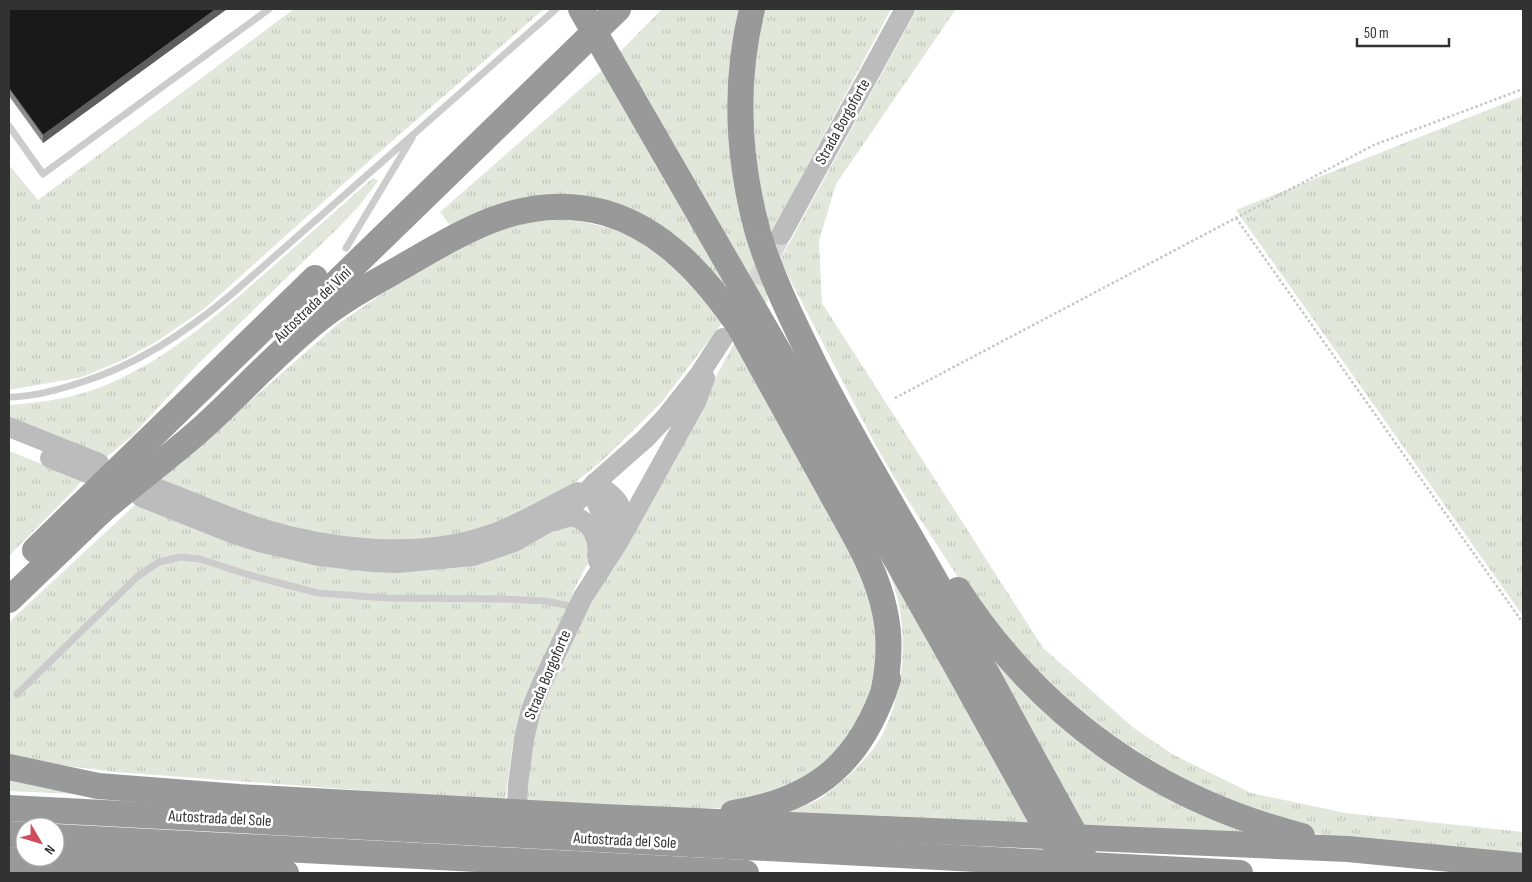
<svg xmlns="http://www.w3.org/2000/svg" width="1532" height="882" font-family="'Sofia Sans Condensed',sans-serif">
  <defs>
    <pattern id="grass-tufts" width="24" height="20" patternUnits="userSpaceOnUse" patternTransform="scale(1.25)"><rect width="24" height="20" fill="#e2e7dc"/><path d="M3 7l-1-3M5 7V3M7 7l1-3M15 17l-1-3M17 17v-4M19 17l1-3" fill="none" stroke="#c2c7bd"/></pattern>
  </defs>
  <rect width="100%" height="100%" fill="#fff"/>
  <g fill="url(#grass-tufts)">
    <polygon points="294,9 544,9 359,170 204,309 156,342 123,360 82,377 9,390 9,165 38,200"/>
    <polygon points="662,9 742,9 764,274 768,301 762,305 735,301 622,211 454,230 440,212 602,70"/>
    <polygon points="761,9 891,9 770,236 760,197 751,104"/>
    <polygon points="917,9 956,9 836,184 819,241 822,303 1043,648 1134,728 1172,754 1251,793 1345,813 1523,832 1523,858 1334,838 1264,820 1219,803 1060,701 978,608 907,499 876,446 780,260"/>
    <polygon points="1523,96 1523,616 1236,210"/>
    <path d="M 373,178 L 378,181 L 359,206 L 339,227 L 198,364 L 132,436 L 103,460 L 9,423 L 9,405 C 36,403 61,400 87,392 C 157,369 217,316 271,268 C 305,238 339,208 373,178 Z"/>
    <polygon points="557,216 641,235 714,304 723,322 661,403 602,461 569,487 500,525 420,542 336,537 289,527 246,515 160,480 339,323 443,253 480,232"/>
    <polygon points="736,340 867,579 881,626 869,710 818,775 730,807 699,809 525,801 529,753 538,714 577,629"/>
    <polygon points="9,451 82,480 74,490 9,556"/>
    <polygon points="136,504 305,560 562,522 579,526 594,551 575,588 561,628 525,702 513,743 505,801 116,772 52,764 9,754 9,622"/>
    <path d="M 880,549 L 963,611 L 1018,682 L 1269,835 L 782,813 C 795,809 808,805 821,798 C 831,791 841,782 850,774 C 863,761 878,746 885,729 C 901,694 906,655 901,618 C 898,593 889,571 880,549 Z"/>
    <polygon points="9,775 96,795 9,791"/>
  </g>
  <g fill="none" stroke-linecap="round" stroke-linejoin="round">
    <polyline stroke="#d6d6d6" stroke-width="20" stroke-dasharray="20 10" stroke-linecap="butt" points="742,309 781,235"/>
    <g stroke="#c6c6c6" stroke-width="2.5" stroke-dasharray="2.5 2.5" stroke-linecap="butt">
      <polyline points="1236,218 1523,623"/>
      <polyline points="895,398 1374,145 1523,89"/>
    </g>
    <g stroke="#ccc" stroke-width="7">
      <polyline points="9,126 43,174 269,9"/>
      <polyline points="346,248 412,138"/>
      <path d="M 9,397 C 32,397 54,391 76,384 C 136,366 185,333 233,293 L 556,9"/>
      <polyline points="17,694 138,576 159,562 181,557 200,559 249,575 318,593 387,598 505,599 545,601 575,607"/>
    </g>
    <g stroke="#bcbcbc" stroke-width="20">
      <polyline points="781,235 905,9"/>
      <polyline points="9,427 99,463"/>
      <polyline points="50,458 87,473"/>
      <path d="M 595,483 C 593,499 596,502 603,516 C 611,531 605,547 598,561"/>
      <path d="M 595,483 C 618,498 627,506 621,534"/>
      <path d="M 154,487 C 188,500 222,515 257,527 C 327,549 418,560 489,535 C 520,525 549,506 578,492"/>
      <polyline points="141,497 234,534 259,542 319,556 373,562 397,563 473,556 514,542 568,511 595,483 645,439 665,418 699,375 723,338"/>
      <path d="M 555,521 C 561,519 568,516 574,517 C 591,521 600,539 597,555"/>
      <polyline points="516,826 518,785 524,739 531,710 542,683 583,597 619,541 696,402 705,378"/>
    </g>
    <g stroke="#999" stroke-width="26">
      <polyline points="581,9 780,354 957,667 1057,848"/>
      <path d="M 752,9 C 734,83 738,160 758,233 C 772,279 794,323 815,366 C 850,435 890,501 928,568 C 981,661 1031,756 1083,849"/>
      <polyline points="304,314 618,9"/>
      <path d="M 99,513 C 132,485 167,459 200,430 C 240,394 276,353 319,319 C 344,299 374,283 402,267 C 467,229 528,191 606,213 C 664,230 706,278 739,326 C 769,380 799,434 829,489 C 850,528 876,567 885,612 C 891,640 889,667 883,694"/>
      <polyline points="35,550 315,278"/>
      <path d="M 958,590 C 1040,716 1157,799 1302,836"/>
      <polyline points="9,600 111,502"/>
      <polyline points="9,767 98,786 239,797 603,817 1348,849 1523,866"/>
      <polyline points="9,808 1240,873"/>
      <path d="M 733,813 C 818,800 862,760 888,679"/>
      <polyline points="9,834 25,835"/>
      <polyline points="55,837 746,873"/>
      <polyline points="9,860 286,873"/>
    </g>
  </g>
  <polygon fill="#8c8c8c" points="9,9 227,9 43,143 9,96"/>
  <polygon fill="#5e5e5e" points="216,9 227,9 43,143 43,135"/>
  <polygon fill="#191919" stroke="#5e5e5e" points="9,9 216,9 43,135 9,88"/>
  <g text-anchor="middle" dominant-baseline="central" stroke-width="5" stroke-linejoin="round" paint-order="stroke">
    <g font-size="16" fill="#323232" stroke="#fff">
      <text transform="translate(843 122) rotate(-61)">Strada Borgoforte</text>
      <text transform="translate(313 305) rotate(-44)">Autostrada dei Vini</text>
      <text transform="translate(548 675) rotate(-67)">Strada Borgoforte</text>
      <text transform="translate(220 819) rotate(3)">Autostrada del Sole</text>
      <text transform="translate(625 841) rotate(3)">Autostrada del Sole</text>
    </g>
  </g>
  <rect width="1532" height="882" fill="none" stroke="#323232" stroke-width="20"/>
  <g transform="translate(40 842) rotate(128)"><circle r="24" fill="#ffffff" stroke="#adadad"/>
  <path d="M0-4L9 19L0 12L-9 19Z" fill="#d04c5a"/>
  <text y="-8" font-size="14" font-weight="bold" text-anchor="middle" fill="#323232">N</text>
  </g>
  <path d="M1357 38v8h92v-8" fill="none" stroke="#323232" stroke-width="2.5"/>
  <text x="1364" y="38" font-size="15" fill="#323232" stroke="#ffffff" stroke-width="4" paint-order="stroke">50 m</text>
</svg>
